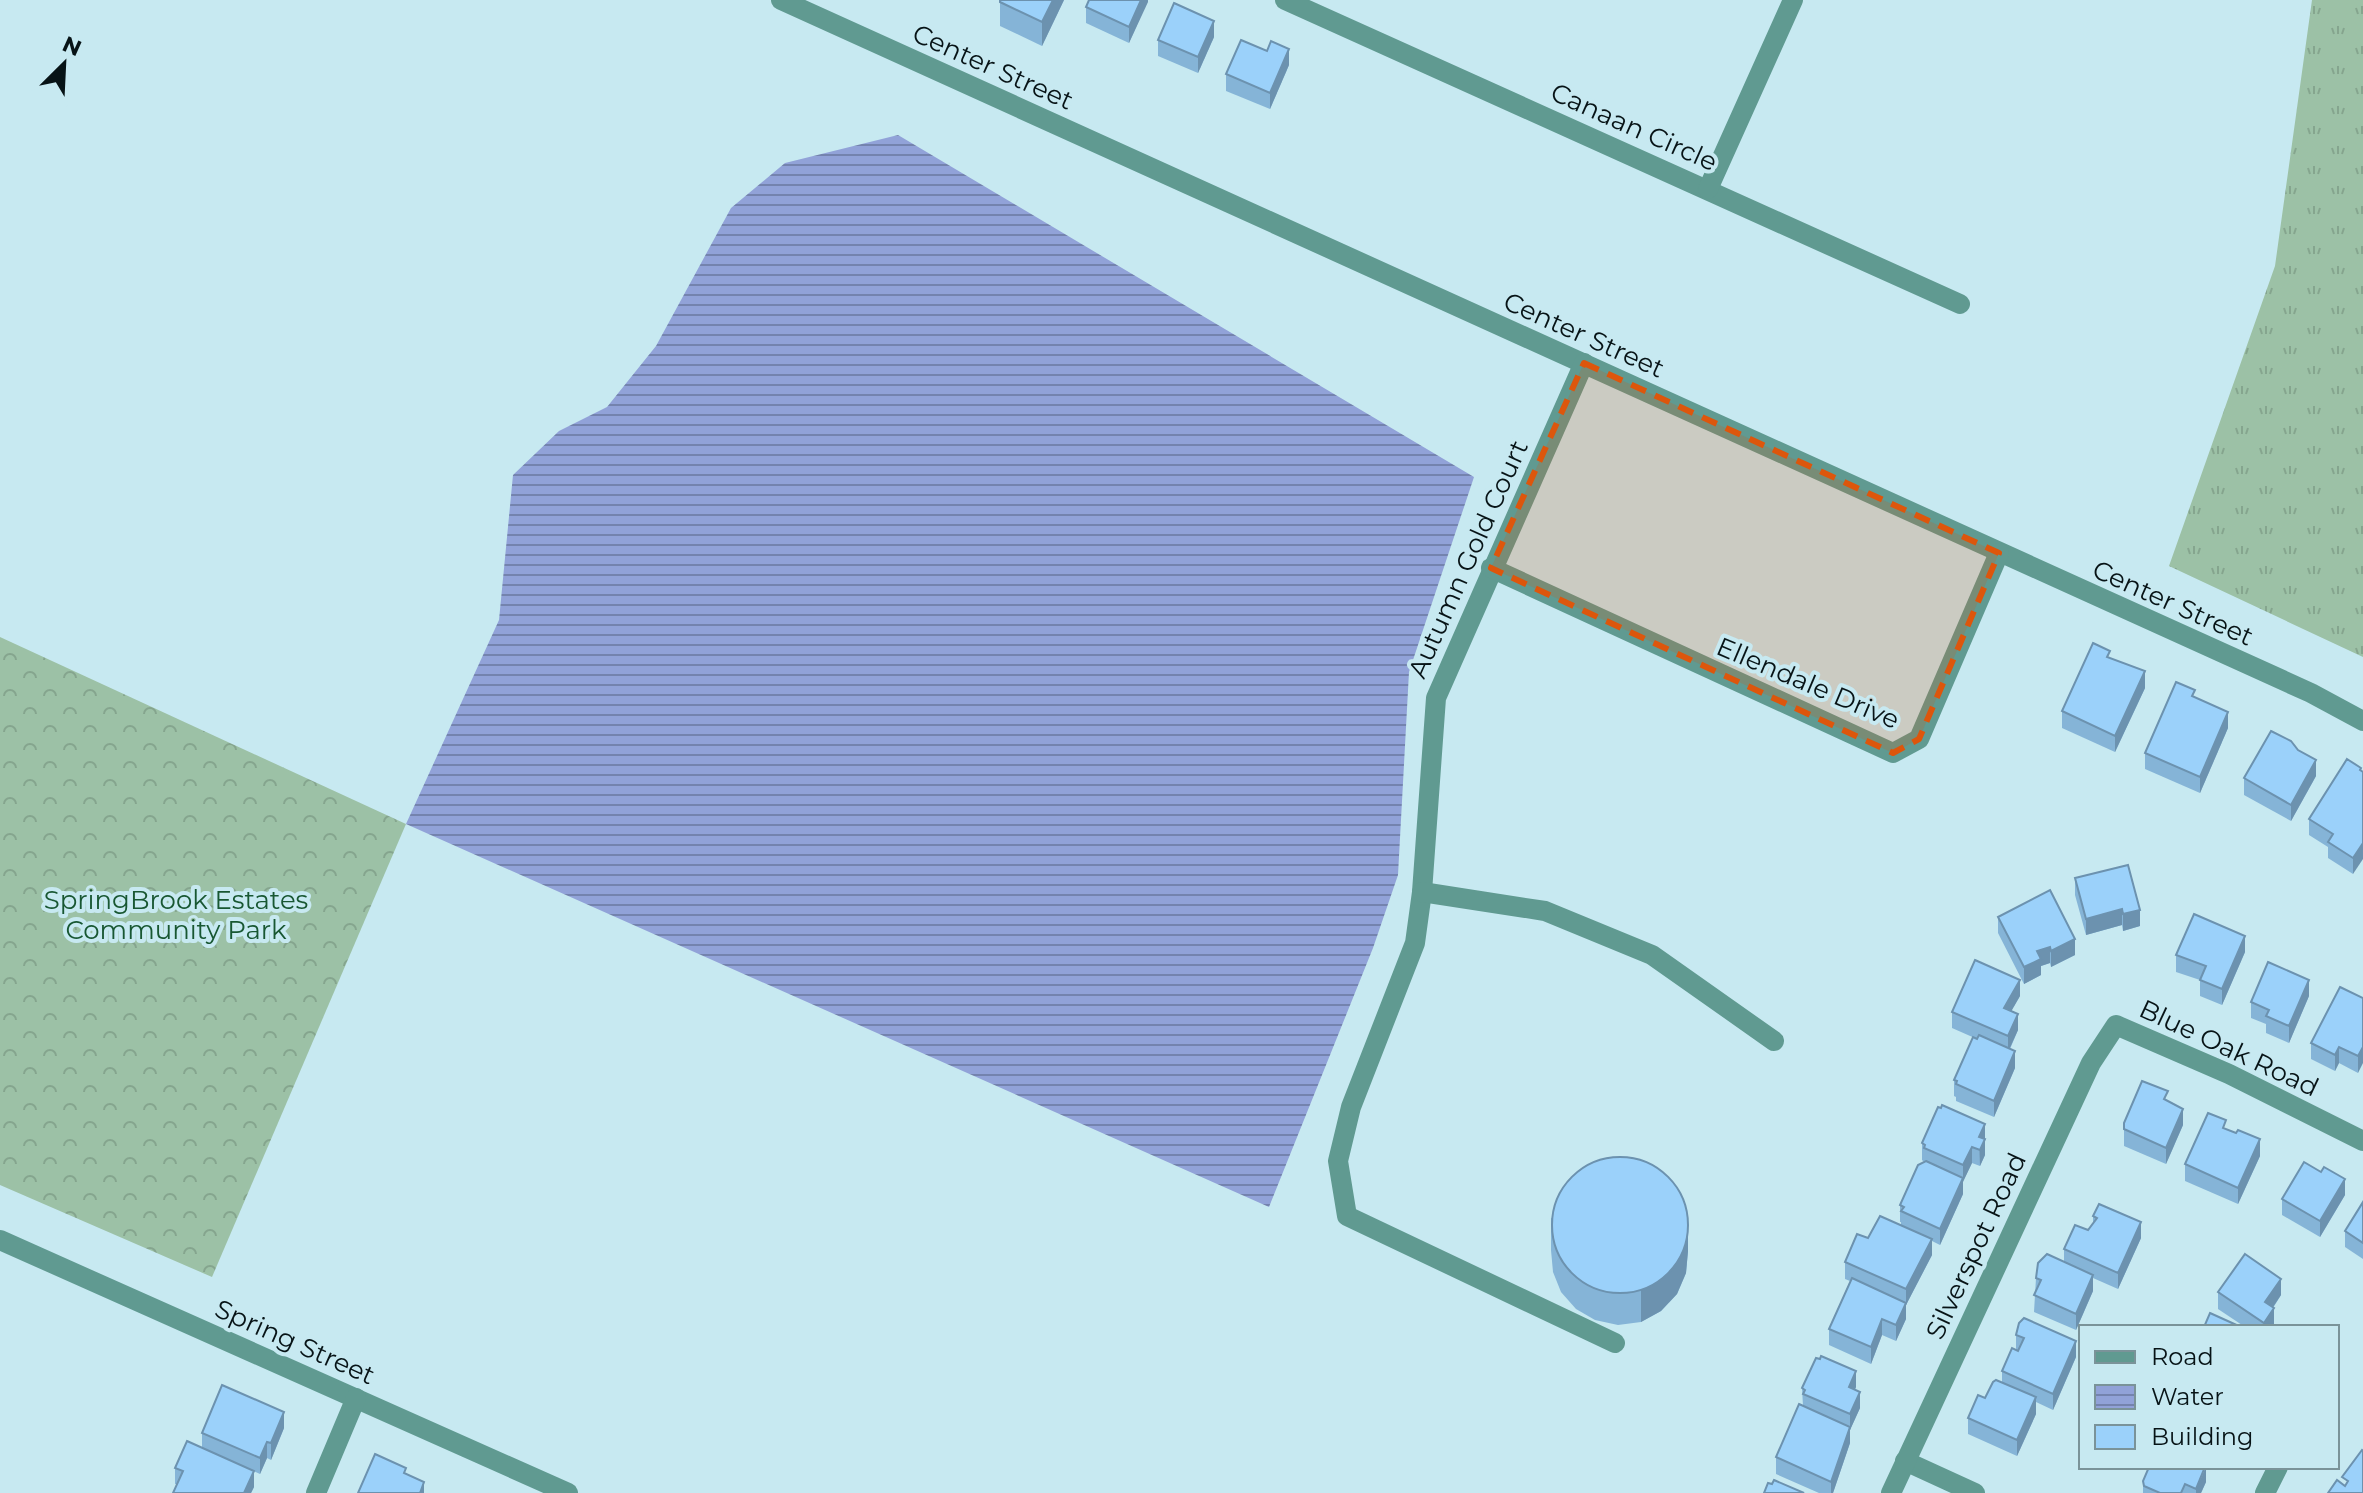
<svg xmlns="http://www.w3.org/2000/svg" width="2363" height="1493" font-family="Montserrat,sans-serif">
  <defs>
    <pattern id="grass-tufts" width="24" height="20" patternUnits="userSpaceOnUse" patternTransform="scale(2)"><rect width="24" height="20" fill="#9cc1a6"/><path d="M3 7l-1-3M5 7V3M7 7l1-3M15 17l-1-3M17 17v-4M19 17l1-3" fill="none" stroke="#85a58e"/></pattern>
    <pattern id="forest-crowns" width="20" height="18" patternUnits="userSpaceOnUse" patternTransform="scale(2)"><rect width="20" height="18" fill="#9cc1a6"/><path d="M2 6a3 3 0 1 1 6 0M12 15a3 3 0 1 1 6 0" fill="none" stroke="#85a58e"/></pattern>
    <pattern id="water-rules" width="6" height="5" patternUnits="userSpaceOnUse" patternTransform="scale(2)"><rect width="6" height="5" fill="#91a2d8"/><path d="M0 2.5h6" fill="none" stroke="#7483ae"/></pattern>
  </defs>
  <rect width="100%" height="100%" fill="#c7e9f1"/>
  <polygon fill="url(#grass-tufts)" points="2312,0 2363,0 2363,657 2169,566 2275,266"/>
  <polygon fill="url(#forest-crowns)" points="0,637 406,824 212,1277 0,1185"/>
  <polygon fill="url(#water-rules)" points="898,135 1474,477 1409,672 1398,875 1373,948 1269,1207 406,824 499,620 513,475 559,431 607,407 656,346 731,208 785,163"/>
  <g fill="none" stroke-linecap="round" stroke-linejoin="round">
    <g stroke="#609a91" stroke-width="20">
      <polyline points="781,0 2311,693 2363,721"/>
      <polyline points="1285,0 1960,304"/>
      <polyline points="1708,189 1793,0"/>
      <polyline points="1584,363 1436,698 1422,892 1415,943 1351,1107 1338,1161 1347,1216 1615,1343"/>
      <polyline points="1491,568 1893,753 1919,739 1999,553"/>
      <polyline points="1422,892 1545,911 1652,955 1774,1041"/>
      <polyline points="0,1240 568,1493"/>
      <polyline points="1905,1461 1975,1493"/>
      <polyline points="316,1493 356,1398"/>
      <polyline points="1891,1493 2091,1063 2116,1025 2229,1074 2363,1141"/>
      <polyline points="2265,1493 2278,1467"/>
    </g>
  </g>
  <g fill="#85b4d7">
    <polygon points="1000,0 1064,0 1042,46 1000,26"/>
    <polygon points="1148,0 1129,43 1086,23 1086,7"/>
    <polygon points="1214,37 1198,73 1158,56 1158,40"/>
    <polygon points="1289,65 1270,109 1226,91 1226,74"/>
    <polygon points="2110,658 2145,688 2115,752 2062,728 2062,711"/>
    <polygon points="2195,697 2228,728 2200,793 2145,769 2145,753"/>
    <polygon points="2298,750 2316,776 2291,821 2244,795 2244,778"/>
    <polygon points="2361,768 2353,874 2328,858 2328,847 2309,835 2309,819"/>
    <polygon points="2128,865 2140,926 2123,931 2122,925 2086,935 2075,895 2075,878"/>
    <polygon points="1998,917 2075,955 2051,967 2050,963 2041,966 2041,975 2024,984 1998,933"/>
    <polygon points="2245,952 2222,1005 2200,996 2200,980 2176,972 2176,955"/>
    <polygon points="2020,996 2011,1011 2018,1030 2010,1049 2015,1068 1994,1117 1956,1101 1956,1097 1954,1096 1954,1080 1977,1039 1952,1028 1952,1012"/>
    <polygon points="2309,996 2289,1043 2266,1033 2266,1024 2251,1018 2251,1002"/>
    <polygon points="2363,998 2358,1073 2339,1063 2335,1071 2311,1059 2311,1043"/>
    <polygon points="2168,1101 2183,1125 2166,1164 2124,1146 2124,1123"/>
    <polygon points="1985,1124 1985,1155 1980,1166 1972,1163 1963,1181 1963,1194 1940,1245 1932,1241 1932,1255 1906,1305 1906,1319 1896,1341 1882,1335 1871,1364 1829,1345 1829,1329 1850,1281 1845,1279 1845,1262 1868,1238 1901,1225 1901,1222 1900,1222 1900,1205 1924,1162 1922,1160 1922,1143"/>
    <polygon points="2226,1130 2260,1156 2238,1204 2185,1181 2185,1164"/>
    <polygon points="2321,1172 2345,1195 2320,1237 2282,1215 2282,1199"/>
    <polygon points="2363,1202 2363,1259 2345,1247 2345,1231"/>
    <polygon points="2093,1216 2141,1238 2118,1289 2093,1278 2093,1291 2076,1330 2034,1312 2036,1278 2064,1262 2064,1249 2088,1230 2093,1223"/>
    <polygon points="1551,1218 1688,1251 1686,1273 1677,1294 1661,1311 1641,1322 1618,1325 1595,1320 1576,1309 1561,1292 1553,1272 1551,1250"/>
    <polygon points="2218,1292 2281,1295 2273,1308 2274,1325 2272,1327 2245,1327 2218,1309"/>
    <polygon points="2016,1335 2076,1357 2053,1410 2036,1402 2036,1414 2017,1456 1968,1434 1968,1418 1985,1398 2002,1382 2002,1371 2016,1350"/>
    <polygon points="1856,1387 1855,1389 1860,1408 1850,1430 1850,1443 1833,1493 1819,1493 1776,1474 1776,1457 1803,1406 1802,1388"/>
    <polygon points="284,1428 271,1460 267,1458 260,1474 240,1465 254,1487 251,1493 173,1493 177,1484 175,1484 175,1468 202,1448 202,1433"/>
    <polygon points="2143,1481 2206,1482 2201,1493 2143,1493"/>
  </g>
  <g fill="#6c92af">
    <polygon points="1053,0 1064,0 1042,46 1042,22"/>
    <polygon points="1141,0 1148,0 1148,2 1129,43 1129,27"/>
    <polygon points="1214,21 1214,37 1198,73 1198,57"/>
    <polygon points="1289,49 1289,65 1270,109 1270,93"/>
    <polygon points="2145,671 2145,688 2115,752 2115,736"/>
    <polygon points="2228,712 2228,728 2200,793 2200,777"/>
    <polygon points="2316,760 2316,776 2291,821 2291,805"/>
    <polygon points="2363,843 2363,859 2353,874 2353,858"/>
    <polygon points="2122,909 2122,925 2086,935 2086,919"/>
    <polygon points="2140,910 2140,926 2123,931 2123,914"/>
    <polygon points="2245,936 2245,952 2222,1005 2222,989"/>
    <polygon points="2075,939 2075,955 2051,967 2051,951"/>
    <polygon points="2050,947 2050,963 2041,966 2041,975 2024,984 2024,967 2037,951"/>
    <polygon points="2020,980 2020,996 2004,1024 2004,1008"/>
    <polygon points="2309,980 2309,996 2289,1043 2289,1026"/>
    <polygon points="2018,1014 2018,1030 2008,1052 2008,1036"/>
    <polygon points="2339,1047 2339,1063 2335,1071 2335,1055"/>
    <polygon points="2363,1047 2363,1063 2358,1073 2358,1056"/>
    <polygon points="2015,1051 2015,1068 1994,1117 1994,1101"/>
    <polygon points="2183,1109 2183,1125 2166,1164 2166,1148"/>
    <polygon points="1985,1124 1985,1155 1980,1166 1979,1137"/>
    <polygon points="2260,1139 2260,1156 2238,1204 2238,1188"/>
    <polygon points="1972,1147 1972,1163 1963,1182 1963,1165"/>
    <polygon points="1963,1178 1963,1194 1940,1245 1940,1229"/>
    <polygon points="2345,1179 2345,1195 2320,1237 2320,1221"/>
    <polygon points="1688,1219 1688,1251 1686,1273 1677,1294 1661,1311 1641,1322 1641,1290"/>
    <polygon points="2141,1222 2141,1238 2118,1289 2118,1273"/>
    <polygon points="1932,1239 1932,1255 1906,1305 1906,1289"/>
    <polygon points="2093,1275 2093,1291 2076,1330 2076,1314"/>
    <polygon points="2281,1279 2281,1295 2265,1319 2265,1302"/>
    <polygon points="1906,1303 1906,1319 1896,1341 1896,1325"/>
    <polygon points="2274,1308 2274,1325 2272,1327 2264,1327 2264,1323"/>
    <polygon points="1882,1319 1882,1335 1871,1364 1871,1347"/>
    <polygon points="2076,1341 2076,1357 2053,1410 2053,1394"/>
    <polygon points="1856,1371 1856,1387 1849,1403 1849,1387"/>
    <polygon points="1860,1392 1860,1408 1850,1430 1850,1443 1833,1493 1831,1493 1831,1482 1850,1428 1850,1414"/>
    <polygon points="2036,1397 2036,1414 2017,1456 2017,1440"/>
    <polygon points="284,1412 284,1428 271,1460 271,1443"/>
    <polygon points="267,1442 267,1458 260,1474 260,1458"/>
    <polygon points="2206,1467 2206,1482 2201,1493 2196,1493 2196,1489"/>
    <polygon points="254,1471 254,1487 251,1493 244,1493"/>
    <polygon points="424,1482 424,1493 420,1493"/>
  </g>
  <g fill="#9bd1fa" stroke="#6c92af" stroke-width="2">
    <polygon points="1000,0 1053,0 1042,22 1000,2"/>
    <polygon points="1089,0 1141,0 1129,27 1086,7"/>
    <polygon points="1174,3 1214,21 1198,57 1158,40"/>
    <polygon points="1241,40 1267,51 1271,41 1289,49 1270,93 1226,74"/>
    <polygon points="2093,643 2110,651 2107,657 2145,671 2115,736 2062,711"/>
    <polygon points="2176,682 2195,690 2192,696 2228,712 2200,777 2145,753"/>
    <polygon points="2271,731 2291,741 2298,750 2316,760 2291,805 2244,778"/>
    <polygon points="2347,759 2361,768 2360,770 2363,772 2363,843 2353,858 2328,842 2333,834 2309,819"/>
    <polygon points="2128,865 2140,910 2123,914 2122,909 2086,919 2075,878"/>
    <polygon points="2050,890 2075,939 2051,951 2050,947 2037,951 2041,959 2024,967 1998,917"/>
    <polygon points="2194,914 2245,936 2222,989 2200,980 2206,966 2176,955"/>
    <polygon points="1975,960 2020,980 2004,1008 2018,1014 2008,1036 1952,1012"/>
    <polygon points="2268,962 2309,980 2289,1026 2266,1016 2269,1010 2251,1002"/>
    <polygon points="2340,987 2363,998 2363,1047 2358,1056 2339,1047 2335,1055 2311,1043"/>
    <polygon points="1979,1035 2015,1051 1994,1101 1956,1084 1957,1081 1954,1080 1973,1037 1977,1039"/>
    <polygon points="2142,1081 2168,1091 2164,1099 2183,1109 2166,1148 2124,1129 2124,1123"/>
    <polygon points="1942,1105 1985,1124 1979,1137 1985,1139 1980,1150 1972,1147 1963,1165 1924,1148 1925,1145 1922,1143 1938,1107 1941,1108"/>
    <polygon points="2208,1113 2226,1120 2223,1128 2236,1133 2238,1130 2260,1139 2238,1188 2185,1164"/>
    <circle cx="1620" cy="1225" r="68"/>
    <polygon points="1926,1161 1963,1178 1940,1229 1901,1211 1904,1207 1900,1205 1918,1165"/>
    <polygon points="2304,1162 2321,1172 2324,1167 2345,1179 2320,1221 2282,1199"/>
    <polygon points="2363,1202 2363,1243 2345,1231"/>
    <polygon points="2099,1204 2141,1222 2118,1273 2064,1249 2075,1225 2088,1230 2097,1218 2093,1216"/>
    <polygon points="1880,1216 1932,1239 1906,1289 1845,1262 1857,1234 1868,1238"/>
    <polygon points="2047,1254 2093,1275 2076,1314 2034,1295 2041,1280 2036,1278 2038,1263"/>
    <polygon points="2245,1254 2281,1279 2265,1302 2274,1308 2264,1323 2218,1292"/>
    <polygon points="1852,1278 1906,1303 1896,1325 1882,1319 1871,1347 1829,1329"/>
    <polygon points="2210,1313 2241,1327 2204,1327"/>
    <polygon points="2024,1318 2076,1341 2053,1394 2002,1371 2012,1348 2018,1351 2024,1338 2016,1335 2019,1323"/>
    <polygon points="1821,1356 1856,1371 1849,1387 1860,1392 1850,1414 1803,1394 1805,1390 1802,1388 1816,1358 1820,1359"/>
    <polygon points="1996,1380 2036,1397 2017,1440 1968,1418 1978,1395 1985,1398 1993,1382"/>
    <polygon points="222,1385 284,1412 271,1443 267,1442 260,1458 202,1433"/>
    <polygon points="1799,1404 1850,1427 1831,1482 1776,1457"/>
    <polygon points="187,1441 254,1471 244,1493 173,1493 183,1471 175,1468"/>
    <polygon points="2362,1450 2363,1451 2363,1493 2328,1493 2337,1480 2345,1486 2348,1481 2342,1477"/>
    <polygon points="375,1454 406,1468 404,1473 424,1482 420,1493 358,1493"/>
    <polygon points="2149,1467 2205,1467 2196,1489 2185,1484 2181,1493 2160,1493 2144,1486 2143,1481"/>
    <polygon points="1774,1480 1804,1493 1764,1493 1768,1483 1772,1484"/>
  </g>
  <path fill="#dd560c" fill-opacity="0.2" stroke="#dd560c" stroke-width="6" stroke-dasharray="16 10" stroke-linejoin="round" d="M 1584,363 L 1999,553 L 1919,739 L 1893,753 L 1491,568 Z"/>
  <g text-anchor="middle" dominant-baseline="central" stroke-width="8" stroke-linejoin="round" paint-order="stroke">
    <g font-size="26" fill="#071316" stroke="#c7e9f1">
      <text transform="translate(993 67) rotate(24)">Center Street</text>
      <text transform="translate(1634 127) rotate(24)">Canaan Circle</text>
      <text transform="translate(1584 335) rotate(24)">Center Street</text>
      <text transform="translate(1468 559) rotate(-66)">Autumn Gold Court</text>
      <text transform="translate(2173 603) rotate(24)">Center Street</text>
      <text transform="translate(1808 683) rotate(23)">Ellendale Drive</text>
      <text transform="translate(2229 1048) rotate(25)">Blue Oak Road</text>
      <text transform="translate(1976 1246) rotate(-65)">Silverspot Road</text>
      <text transform="translate(295 1342) rotate(24)">Spring Street</text>
    </g>
    <g font-size="26" fill="#185732" stroke="#c7e9f1">
      <text x="176" y="900">SpringBrook Estates<tspan x="176" dy="30">Community Park</tspan></text>
    </g>
  </g>
  <rect x="2079" y="1325" width="260" height="144" fill="#c7e9f1" stroke="#7a9399" stroke-width="2"/>
  <rect x="2095" y="1351" width="40" height="12" fill="#609a91" stroke="#7a9399" stroke-width="2"/>
  <text x="2151" y="1365" font-size="24" fill="#071316">Road</text>
  <rect x="2095" y="1385" width="40" height="24" fill="url(#water-rules)" stroke="#7a9399" stroke-width="2"/>
  <text x="2151" y="1405" font-size="24" fill="#071316">Water</text>
  <rect x="2095" y="1425" width="40" height="24" fill="#9bd1fa" stroke="#7a9399" stroke-width="2"/>
  <text x="2151" y="1445" font-size="24" fill="#071316">Building</text>
  <g transform="translate(64 64) rotate(24)" stroke="#c7e9f1" stroke-width="6" paint-order="stroke">
  <path d="M0-6L14 30L0 20L-14 30Z" fill="#071316"/>
  <text y="-12" font-size="22" font-weight="bold" text-anchor="middle" fill="#071316">N</text>
  </g>
</svg>
